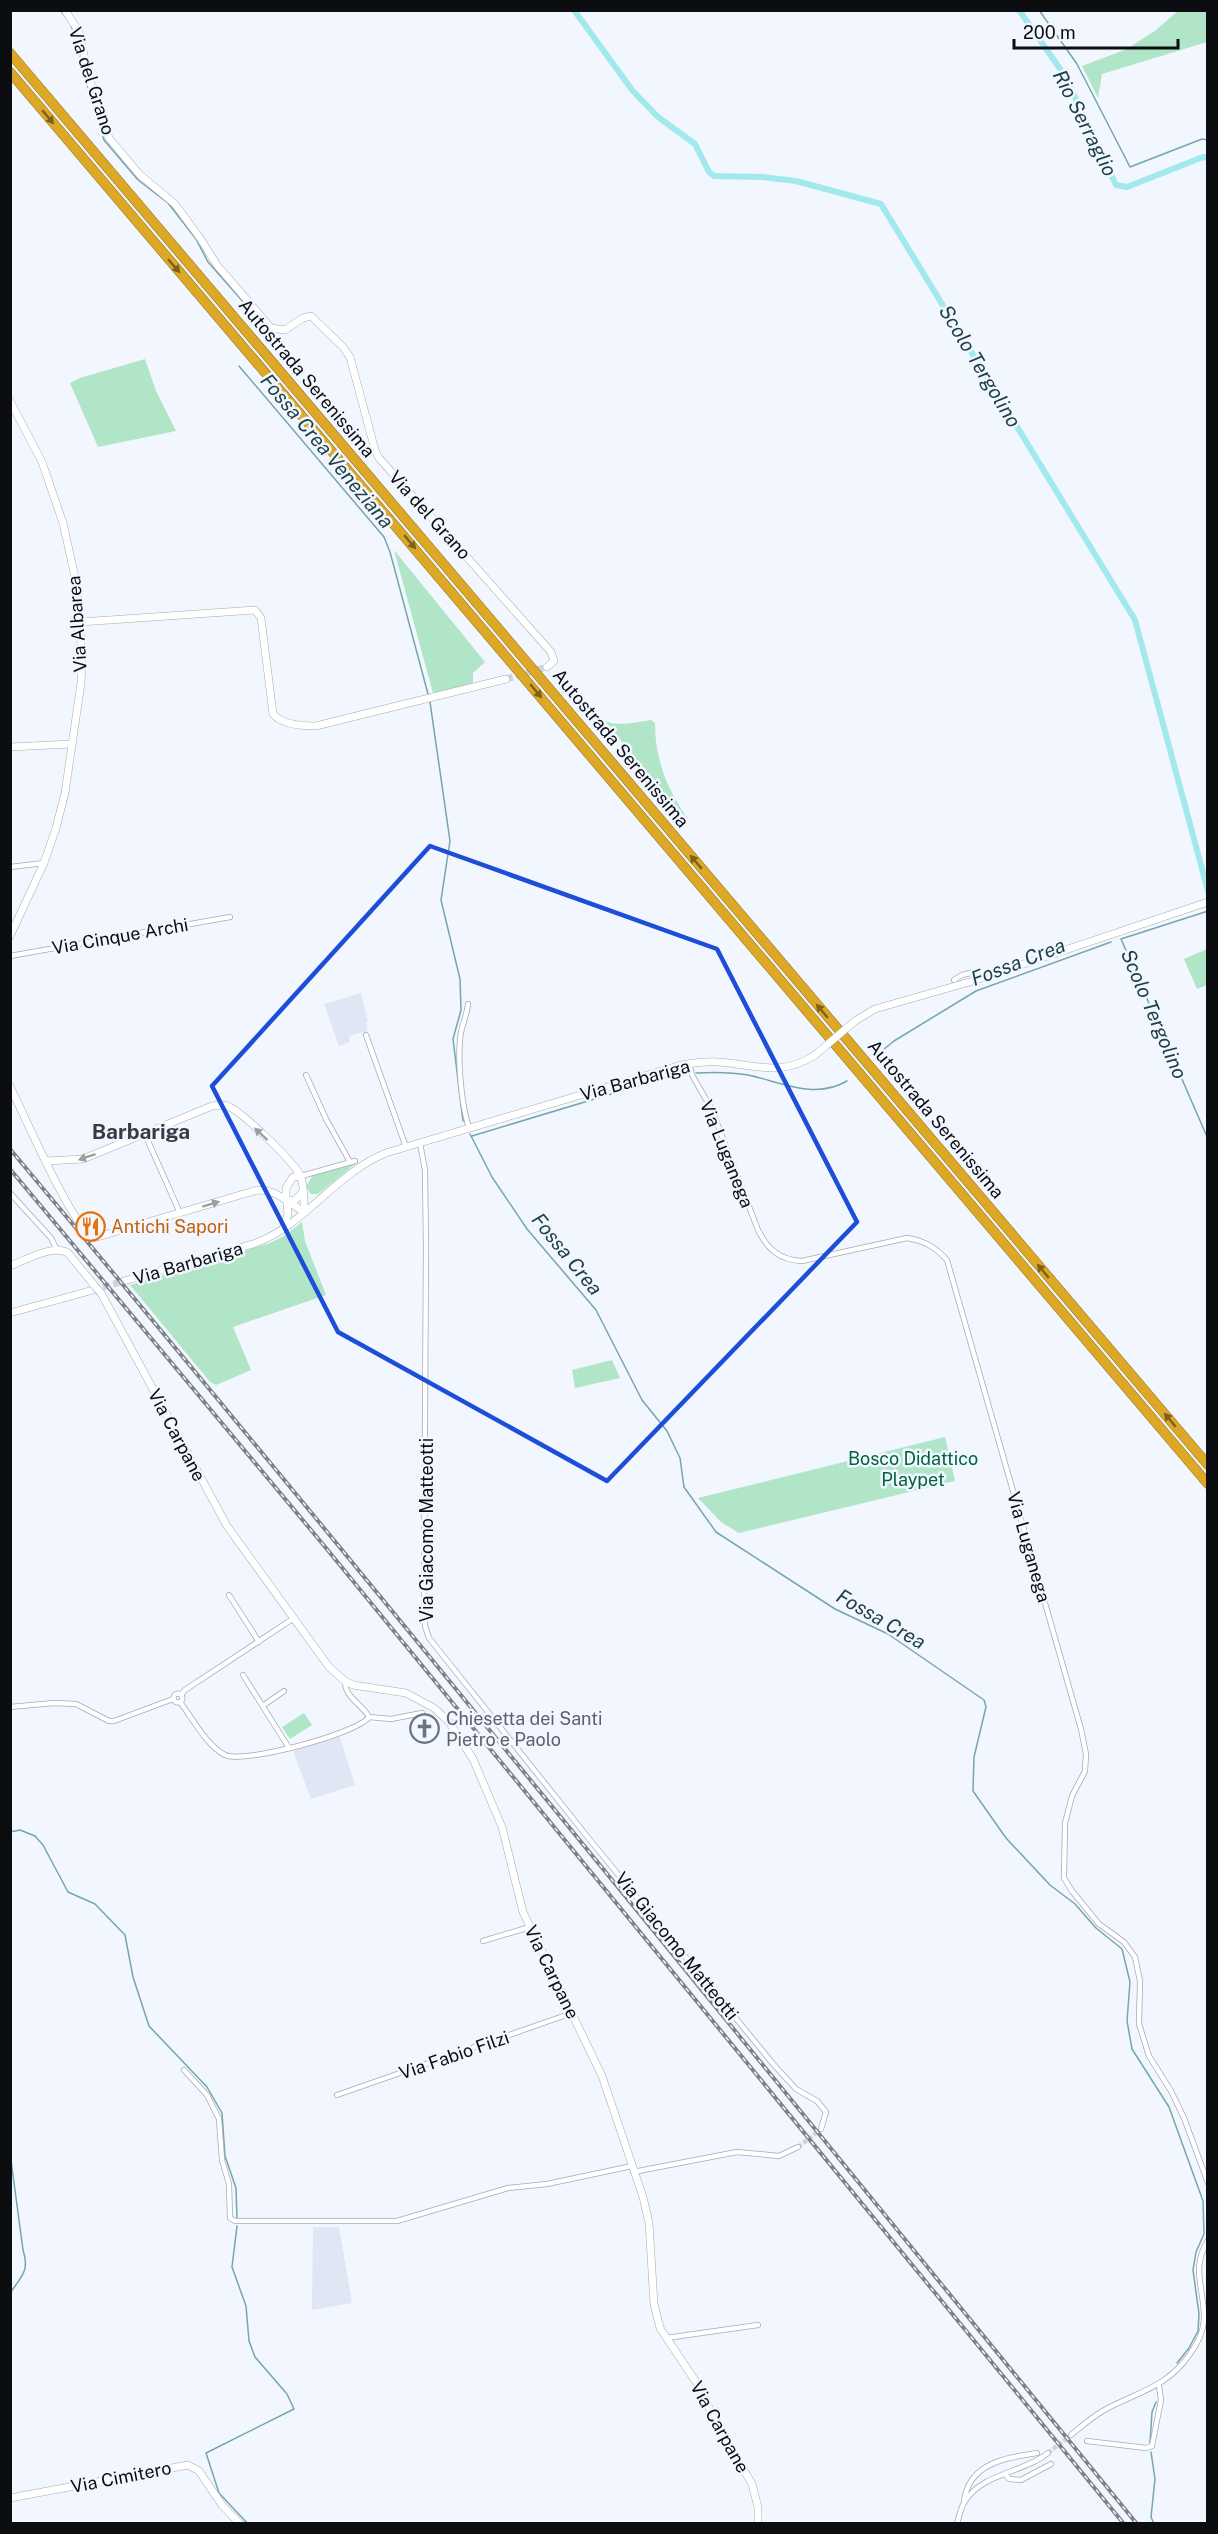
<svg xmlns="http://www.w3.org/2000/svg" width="1218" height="2534" font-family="'Public Sans',sans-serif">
  <rect width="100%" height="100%" fill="#f2f6ff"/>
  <g fill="#e0e6f4">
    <polygon points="361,993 368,1021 366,1023 368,1031 349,1036 350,1042 339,1046 324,1004"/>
    <polygon points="340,1737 355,1785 311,1799 293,1751"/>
    <polygon points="313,2227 339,2227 352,2303 312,2310"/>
  </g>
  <g fill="#b1e5c7">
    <polygon points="1179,10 1207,11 1207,42 1102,74 1098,98 1082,66 1127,49 1156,30"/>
    <polygon points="145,359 156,391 176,431 98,447 70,383 80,378"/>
    <polygon points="394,550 485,662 473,673 473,684 433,693"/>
    <path d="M 651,720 L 655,723 C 655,758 666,787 686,816 L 676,809 L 605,721 C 620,727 635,722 651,720 Z"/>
    <polygon points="1207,949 1207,985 1197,989 1184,959"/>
    <polygon points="352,1164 355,1164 318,1194 311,1194 306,1187 312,1176"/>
    <polygon points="302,1222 305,1241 326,1295 233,1327 251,1370 216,1385 210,1382 130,1285 270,1243 284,1236"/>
    <polygon points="612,1360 620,1378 575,1388 572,1370"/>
    <polygon points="945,1437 955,1481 739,1533 721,1522 698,1498"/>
    <polygon points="304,1713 312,1725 290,1739 282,1727"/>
  </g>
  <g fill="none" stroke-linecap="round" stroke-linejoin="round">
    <g stroke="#74a7ab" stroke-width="1.5">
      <polyline points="60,10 66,17"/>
      <polyline points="1039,10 1077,64 1130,167 1202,139 1208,140"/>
      <polyline points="71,26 78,41"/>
      <polyline points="80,55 84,74 104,140 138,180 168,203 196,239 208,262 276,339"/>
      <polyline points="239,366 384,537 390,552 428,694"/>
      <polyline points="430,702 450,841 441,900 460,979 461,1010 453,1039 463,1121"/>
      <polyline points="1208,911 1121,939 1208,1139"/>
      <polyline points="878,1054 894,1041 976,991 1111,942"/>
      <path d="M 696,1073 C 713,1072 731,1072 748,1075 C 781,1082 815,1100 847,1081"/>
      <polyline points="470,1134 492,1177 527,1229 596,1310 642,1400 667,1431 680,1458 684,1487 716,1532 835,1609 888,1634 984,1700 986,1707 974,1757 973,1791 1006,1838 1050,1885 1075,1904 1096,1928 1122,1949 1130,1982 1127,2021 1132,2049 1169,2107 1203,2201 1204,2234 1196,2252 1193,2270 1199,2314 1198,2331 1189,2348 1177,2363"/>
      <polyline points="472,1136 671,1076 686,1073"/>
      <polyline points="10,1832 20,1830 35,1836 43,1845 68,1892 95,1904 125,1935 133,1977 149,2026 207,2087 222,2113 225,2156 236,2188 237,2218"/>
      <path d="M 10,2153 L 23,2250 C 30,2271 21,2277 10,2293"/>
      <polyline points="237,2226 232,2267 246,2306 249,2341 255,2357 287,2394 294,2409 206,2453 219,2493 248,2524"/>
      <polyline points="1150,2443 1152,2412 1156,2402"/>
      <polyline points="1151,2452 1155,2479 1151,2517 1154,2524"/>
    </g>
    <g stroke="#a1e9ed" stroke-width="6">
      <polyline points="574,10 632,90 658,117 695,144 709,172 714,176 762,177 796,181 881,204 1135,620 1208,891"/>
      <polyline points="1019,10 1065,76 1116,185 1127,187 1203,157 1208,158"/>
    </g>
    <g stroke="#cfd3db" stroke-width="4.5" stroke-dasharray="4.5 2" stroke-linecap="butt">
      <polyline points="798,2147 821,2129"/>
      <polyline points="1048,2453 1071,2435"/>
    </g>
    <g stroke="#cfd3db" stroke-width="7" stroke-dasharray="7 3.5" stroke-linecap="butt">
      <polyline points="506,679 547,667"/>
      <polyline points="93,1290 124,1281"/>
    </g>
    <defs>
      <g id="street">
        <polyline points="10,867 44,863"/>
        <polyline points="10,956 230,917"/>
        <polyline points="954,980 962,975 979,971 982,978"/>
        <path d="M 468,1004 C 467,1014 463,1023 461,1032 C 457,1057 461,1104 469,1128"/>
        <polyline points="366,1035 406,1147"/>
        <path d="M 689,1064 L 692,1075 L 712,1110 L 758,1230 C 768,1250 780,1260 802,1261 L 907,1238 C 925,1241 935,1247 947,1260 L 1081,1729 L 1086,1754 L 1085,1771 L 1072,1796 L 1065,1823 L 1064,1878 L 1072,1891 L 1099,1924 L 1124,1942 L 1135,1957 L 1140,1981 L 1139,2024 L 1149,2056 L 1171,2091 L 1184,2118 L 1208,2183"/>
        <polyline points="306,1075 326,1119 350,1162"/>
        <polyline points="148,1141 180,1213"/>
        <polyline points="420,1143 425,1170 426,1247 424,1588 425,1626 429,1638 590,1840 774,2065 796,2089 817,2101 826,2112 821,2129"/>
        <polyline points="301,1176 355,1161"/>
        <polyline points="10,1193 51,1238 57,1250"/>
        <polyline points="229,1595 259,1642"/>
        <polyline points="243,1675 289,1748"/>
        <path d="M 345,1681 C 344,1697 363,1705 369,1717 L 391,1719 L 422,1713"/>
        <circle cx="178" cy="1698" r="4.5"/>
        <polyline points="181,1695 185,1690 294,1618"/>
        <path d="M 180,1702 C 193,1719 206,1745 225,1755 C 243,1764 357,1734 369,1717"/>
        <polyline points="264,1705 284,1691"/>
        <polyline points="10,1707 54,1703 76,1704 109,1721 114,1721 173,1699"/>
        <polyline points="483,1941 530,1927"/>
        <polyline points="184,2070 207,2095 219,2119 222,2160 229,2184 230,2218 235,2221 397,2221 508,2188 547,2184 632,2166"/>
        <polyline points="337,2095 572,2013"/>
        <polyline points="633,2172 737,2152 779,2156 798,2147"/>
        <polyline points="666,2338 758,2325"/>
        <path d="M 1071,2435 C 1083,2425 1094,2415 1108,2408 C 1141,2391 1168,2386 1190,2354 C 1198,2343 1203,2333 1204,2320 C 1205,2289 1190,2270 1208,2240"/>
        <polyline points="1087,2441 1146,2448 1152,2446 1161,2400 1159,2385"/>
        <polyline points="1005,2474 1009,2479 1021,2480 1051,2464"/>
        <path d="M 964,2501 C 969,2463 1005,2458 1037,2453"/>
        <path d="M 957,2524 C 959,2516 961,2507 965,2501 C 983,2473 1023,2473 1048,2453"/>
      </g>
      <g id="secondary">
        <polyline points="65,10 79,32 89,78 109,138 140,175 175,204 200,238 217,265 271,328 285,330 303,318 311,316 343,347 350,357 375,450 379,458 551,652 554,661 547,667"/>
        <polyline points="10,401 42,462 63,523 77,586 82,660 81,683 65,793 56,828 44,863 10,936"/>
        <path d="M 80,622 L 255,610 L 261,618 L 273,714 C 282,725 303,726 316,726 L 506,679"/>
        <polyline points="10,747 71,744"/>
        <polyline points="855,1021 875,1009 973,981 1208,902"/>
        <path d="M 10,1087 C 25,1115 71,1226 94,1238 L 257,1190 C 280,1190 286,1203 305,1212"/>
        <path d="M 46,1161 L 83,1159 L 212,1106 C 218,1105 224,1104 230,1107 C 245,1115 292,1160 300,1175 C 305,1186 303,1201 305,1212"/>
        <polyline points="301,1176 293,1177 286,1188 286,1200 294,1201 303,1192"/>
        <polyline points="283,1229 288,1214 287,1204"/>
        <path d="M 10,1266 C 26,1260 53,1244 68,1253 L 94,1285"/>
        <path d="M 124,1281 L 256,1243 C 306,1224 336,1173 386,1153 L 681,1065 C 693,1063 706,1061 719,1062 C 756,1065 781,1077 815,1055"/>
        <polyline points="101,1293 227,1526 329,1667 345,1681 353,1685 406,1693 434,1708 449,1722 473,1759 502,1827 523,1912 602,2076 643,2197 649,2223 654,2304 660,2328 698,2385 716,2422 752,2484 758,2507 758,2524"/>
        <polyline points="10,1313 93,1290"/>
        <polyline points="10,2498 188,2465 199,2471 222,2505 240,2524"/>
      </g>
      <g id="highway">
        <polyline points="10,53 1208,1465"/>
        <polyline points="10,72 1208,1484"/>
      </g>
    </defs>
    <use href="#street" stroke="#a6aab5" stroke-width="6"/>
    <use href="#secondary" stroke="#a6aab5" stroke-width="8"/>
    <use href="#highway" stroke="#94721e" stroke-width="10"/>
    <use href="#street" stroke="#fff" stroke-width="4.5"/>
    <use href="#secondary" stroke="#fff" stroke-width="7"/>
    <use href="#highway" stroke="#dda825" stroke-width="9"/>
    <defs>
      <g id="rail">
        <path d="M 10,1149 C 390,1604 762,2065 1137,2524"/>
        <polyline points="10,1169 326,1548 1124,2524"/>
      </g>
    </defs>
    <use href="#rail" stroke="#7d8086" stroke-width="4"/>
    <use href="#rail" stroke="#f2f6ff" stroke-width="1.5" stroke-dasharray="4.5" stroke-linecap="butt"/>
    <defs>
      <g id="secondary-bridge">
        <polyline points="815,1055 855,1021"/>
        <polyline points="94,1285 101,1293"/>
      </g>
    </defs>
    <use href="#secondary-bridge" stroke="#a6aab5" stroke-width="8" stroke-linecap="butt"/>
    <use href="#secondary-bridge" stroke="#fff" stroke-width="7"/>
  </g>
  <defs><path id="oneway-solid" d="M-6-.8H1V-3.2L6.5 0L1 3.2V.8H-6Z" transform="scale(1.5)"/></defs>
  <g fill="#7e621c">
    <use href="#oneway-solid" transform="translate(48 117) rotate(50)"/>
    <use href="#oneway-solid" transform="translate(174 266) rotate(49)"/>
    <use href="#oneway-solid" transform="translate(410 542) rotate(50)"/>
    <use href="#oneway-solid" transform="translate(536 691) rotate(50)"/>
    <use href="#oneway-solid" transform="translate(696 862) rotate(-130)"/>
    <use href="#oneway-solid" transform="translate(822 1011) rotate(-130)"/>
    <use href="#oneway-solid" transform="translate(1043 1271) rotate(-130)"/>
    <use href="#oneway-solid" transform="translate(1170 1420) rotate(-130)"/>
  </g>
  <g fill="#9d9e9f">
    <use href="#oneway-solid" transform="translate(261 1134) rotate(-137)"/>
    <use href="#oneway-solid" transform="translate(87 1157) rotate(161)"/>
    <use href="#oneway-solid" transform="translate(211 1204) rotate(-17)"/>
  </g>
  <path fill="none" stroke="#1d4ed8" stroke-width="4.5" stroke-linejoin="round" d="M 430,846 L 717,949 L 857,1222 L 607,1481 L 338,1332 L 212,1086 Z"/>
  <defs>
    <symbol id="restaurant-ring" viewBox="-11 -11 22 22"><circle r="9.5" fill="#f2f6ff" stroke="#e8710a" stroke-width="1.5"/><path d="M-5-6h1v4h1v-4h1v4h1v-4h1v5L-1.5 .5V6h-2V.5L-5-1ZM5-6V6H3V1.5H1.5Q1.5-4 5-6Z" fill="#e8710a"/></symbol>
    <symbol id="church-ring" viewBox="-11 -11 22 22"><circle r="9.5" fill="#f2f6ff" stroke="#6b7280" stroke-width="1.5"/><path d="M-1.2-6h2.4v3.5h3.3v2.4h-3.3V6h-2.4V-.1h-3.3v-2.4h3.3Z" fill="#6b7280"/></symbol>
  </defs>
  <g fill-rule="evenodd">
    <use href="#restaurant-ring" x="74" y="1210" width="33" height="33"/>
    <use href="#church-ring" x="408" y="1712" width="33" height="33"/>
  </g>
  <g text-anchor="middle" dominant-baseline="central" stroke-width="5" stroke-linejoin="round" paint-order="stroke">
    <g font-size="18" fill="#0b0d10" stroke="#f2f6ff">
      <text transform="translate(92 81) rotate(72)">Via del Grano</text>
      <text transform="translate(307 378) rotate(50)">Autostrada Serenissima</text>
      <text transform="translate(430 515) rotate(48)">Via del Grano</text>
      <text transform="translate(77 624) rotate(-94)">Via Albarea</text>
      <text transform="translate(621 748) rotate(50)">Autostrada Serenissima</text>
      <text transform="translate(120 936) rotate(-10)">Via Cinque Archi</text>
      <text transform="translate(635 1080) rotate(-15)">Via Barbariga</text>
      <text transform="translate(936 1119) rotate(50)">Autostrada Serenissima</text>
      <text transform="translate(727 1154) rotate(68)">Via Luganega</text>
      <text transform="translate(188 1263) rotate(-16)">Via Barbariga</text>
      <text transform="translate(177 1435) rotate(62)">Via Carpane</text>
      <text transform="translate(426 1530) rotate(-90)">Via Giacomo Matteotti</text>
      <text transform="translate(1029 1547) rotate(74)">Via Luganega</text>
      <text transform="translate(677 1946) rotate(51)">Via Giacomo Matteotti</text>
      <text transform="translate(552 1972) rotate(64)">Via Carpane</text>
      <text transform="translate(454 2055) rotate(-19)">Via Fabio Filzi</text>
      <text transform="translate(720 2427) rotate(61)">Via Carpane</text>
      <text transform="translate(121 2477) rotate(-11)">Via Cimitero</text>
    </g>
    <g font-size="18" fill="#c56008" stroke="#f2f6ff" text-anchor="start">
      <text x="111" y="1226">Antichi Sapori</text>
    </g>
    <g font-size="18" fill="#00633e" stroke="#f2f6ff">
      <text x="913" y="1458">Bosco Didattico<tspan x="913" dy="21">Playpet</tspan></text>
    </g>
    <g font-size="18" fill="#5b616d" stroke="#f2f6ff" text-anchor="start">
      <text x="446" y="1718">Chiesetta dei Santi<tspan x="446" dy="21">Pietro e Paolo</tspan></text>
    </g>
    <g font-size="20" font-style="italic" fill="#1c3f42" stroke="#f2f6ff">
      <text transform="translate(1085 123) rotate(63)">Rio Serraglio</text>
      <text transform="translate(980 366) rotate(59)">Scolo Tergolino</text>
      <text transform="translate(327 451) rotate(50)">Fossa Crea Veneziana</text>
      <text transform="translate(1018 962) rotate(-21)">Fossa Crea</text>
      <text transform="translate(1154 1014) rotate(67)">Scolo Tergolino</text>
      <text transform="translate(567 1254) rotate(51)">Fossa Crea</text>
      <text transform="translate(881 1619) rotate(30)">Fossa Crea</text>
    </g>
    <g font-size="21" font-weight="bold" fill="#373b43" stroke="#f2f6ff">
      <text x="141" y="1131">Barbariga</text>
    </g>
  </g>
  <rect width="1218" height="2534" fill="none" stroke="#0b0d10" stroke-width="24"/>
  <path d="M1014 39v9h164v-9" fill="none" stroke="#0b0d10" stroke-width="3"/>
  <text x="1023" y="39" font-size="18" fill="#0b0d10" stroke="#f2f6ff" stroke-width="4.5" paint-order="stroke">200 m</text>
</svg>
